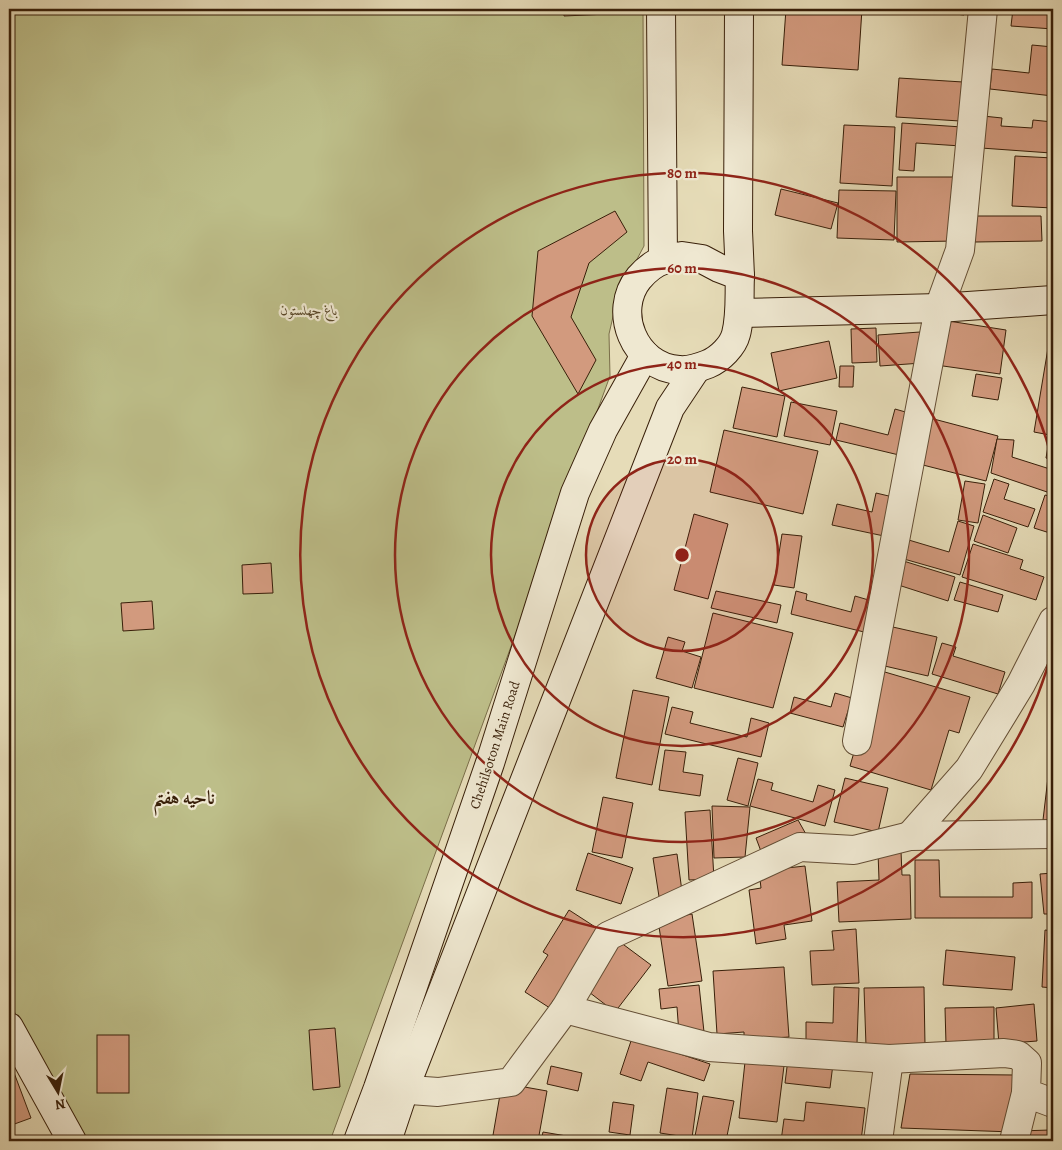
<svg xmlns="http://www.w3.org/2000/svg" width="1062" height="1150" font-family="Alegreya,Amiri,serif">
  <rect width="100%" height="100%" fill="#e6dcb8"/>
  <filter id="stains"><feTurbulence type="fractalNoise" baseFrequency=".004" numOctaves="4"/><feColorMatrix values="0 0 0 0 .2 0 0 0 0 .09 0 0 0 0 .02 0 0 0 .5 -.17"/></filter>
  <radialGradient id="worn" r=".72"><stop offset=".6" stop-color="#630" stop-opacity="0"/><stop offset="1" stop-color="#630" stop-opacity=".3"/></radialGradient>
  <polygon fill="#bdbe89" stroke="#7a6e49" points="9,9 643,9 644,246 618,295 609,334 610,376 330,1141 84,1141 14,1011 9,995"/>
  <g fill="#d29a7e" stroke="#381f09">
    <polygon points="564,9 608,9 608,14 564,16"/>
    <polygon points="786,9 862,9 858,70 782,65"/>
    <polygon points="937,9 965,9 964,15 937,12"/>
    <polygon points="1013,9 1053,9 1053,29 1011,26"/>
    <polygon points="1032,45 1053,47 1053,96 990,89 992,69 1029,73"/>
    <polygon points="899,78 963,82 960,121 896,117"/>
    <polygon points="983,116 1002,118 1001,126 1032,128 1033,120 1053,122 1051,153 981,148"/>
    <polygon points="902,123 962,127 961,146 916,143 914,171 899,170"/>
    <polygon points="844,125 895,127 892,186 840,183"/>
    <polygon points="1015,156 1053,158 1053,208 1012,206"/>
    <polygon points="897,177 956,177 956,241 897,242"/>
    <polygon points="781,189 838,203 831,229 775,215"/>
    <polygon points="839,190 896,191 894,240 837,238"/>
    <polygon points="615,211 627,232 589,263 571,317 596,360 578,394 532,316 538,251"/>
    <polygon points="975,216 1041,216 1042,241 975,242"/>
    <polygon points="942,320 1006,330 1000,374 936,365"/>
    <polygon points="1052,324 1053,324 1053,460 1046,458 1050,435 1034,432"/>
    <polygon points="876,328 877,362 852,363 851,329"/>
    <polygon points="920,332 922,363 880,366 878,335"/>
    <polygon points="829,341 837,378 779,391 771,353"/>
    <polygon points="840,366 854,366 853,387 839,387"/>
    <polygon points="976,374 1002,378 998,400 972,396"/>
    <polygon points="742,387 785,396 777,437 733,428"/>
    <polygon points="791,402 837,411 830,445 784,436"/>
    <polygon points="895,409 909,413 899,455 836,440 840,423 888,435"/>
    <polygon points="930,418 998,436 986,481 919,464"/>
    <polygon points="724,430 818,451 803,514 710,492"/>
    <polygon points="997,439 1014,440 1012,457 1053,470 1053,494 991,473"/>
    <polygon points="994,479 1009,484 1004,499 1035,509 1028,527 983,512"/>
    <polygon points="965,481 985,484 978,523 958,520"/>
    <polygon points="876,493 893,497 884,536 832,525 837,504 872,512"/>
    <polygon points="1045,495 1053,497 1053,534 1034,528"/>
    <polygon points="694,514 728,524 708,599 674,590"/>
    <polygon points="983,515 1017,528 1008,553 974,541"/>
    <polygon points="958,521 974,526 960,575 897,557 902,538 949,552"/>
    <polygon points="782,534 802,536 794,588 774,585"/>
    <polygon points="973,544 1023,560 1020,569 1044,577 1036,600 962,577"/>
    <polygon points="897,559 955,577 948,601 889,582"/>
    <polygon points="271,563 273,593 243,594 242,565"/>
    <polygon points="960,582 1003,595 998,612 954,600"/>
    <polygon points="716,591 781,605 777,623 711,608"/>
    <polygon points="796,591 807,594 806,600 851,612 855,596 872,601 864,632 791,614"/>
    <polygon points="152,601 154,629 123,631 121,603"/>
    <polygon points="713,613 793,633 773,708 694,688"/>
    <polygon points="884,625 937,637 928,676 876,664"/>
    <polygon points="668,637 685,642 682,651 701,657 692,688 656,678"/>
    <polygon points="942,643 956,647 953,656 1005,672 998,694 932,674"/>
    <polygon points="878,670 970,697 959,733 949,730 931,790 850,766"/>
    <polygon points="633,690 669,697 652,785 616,778"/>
    <polygon points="835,693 852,698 843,727 790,713 794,697 831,707"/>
    <polygon points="672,707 693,712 690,723 747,737 751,718 769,723 761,757 665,734"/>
    <polygon points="1052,743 1053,743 1053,821 1043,820"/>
    <polygon points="665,750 686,752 683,772 703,775 700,796 659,790"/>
    <polygon points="738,758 758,763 748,806 727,800"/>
    <polygon points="845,778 888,788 878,832 834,822"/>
    <polygon points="758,779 773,783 771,790 813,802 818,785 835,790 825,826 750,806"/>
    <polygon points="603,797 633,803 622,858 592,852"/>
    <polygon points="712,806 750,807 745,857 714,858"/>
    <polygon points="710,810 714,879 689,880 685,812"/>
    <polygon points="798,820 807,836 762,854 756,838"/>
    <polygon points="901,851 902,875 910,875 911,919 839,922 837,882 879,880 878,852"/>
    <polygon points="588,853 633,868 621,904 576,890"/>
    <polygon points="677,854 683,899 660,903 653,858"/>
    <polygon points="915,860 939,860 940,897 1013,897 1013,883 1032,882 1032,918 915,918"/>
    <polygon points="805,866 812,921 784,925 786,939 756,944 749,890 761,888 759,871"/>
    <polygon points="1053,873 1053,914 1044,914 1040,874"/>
    <polygon points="569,910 603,932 553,1010 525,992 548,955 543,952"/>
    <polygon points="692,914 702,981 668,986 658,920"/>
    <polygon points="856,929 859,983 812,985 810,951 834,950 832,931"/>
    <polygon points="1045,930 1053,931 1053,988 1042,987"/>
    <polygon points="620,942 651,965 615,1012 585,989"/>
    <polygon points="946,950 1015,957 1012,990 943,985"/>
    <polygon points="784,967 789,1037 744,1040 744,1032 717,1034 713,971"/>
    <polygon points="699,985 704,1032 679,1034 677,1007 661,1009 659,989"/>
    <polygon points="834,987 859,988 857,1043 806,1041 806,1022 833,1023"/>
    <polygon points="924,987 925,1045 866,1046 864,988"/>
    <polygon points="1034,1004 1037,1041 999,1044 996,1008"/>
    <polygon points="994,1007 994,1042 946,1044 945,1008"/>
    <polygon points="335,1028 340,1087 313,1090 309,1030"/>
    <rect x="97" y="1035" width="32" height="58"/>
    <polygon points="632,1038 710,1064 704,1081 648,1062 641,1081 620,1074"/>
    <polygon points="788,1059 833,1064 830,1088 785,1083"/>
    <polygon points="745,1062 784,1066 777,1122 739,1118"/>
    <polygon points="551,1066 582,1073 578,1091 547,1084"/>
    <polygon points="13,1070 31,1118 9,1126 9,1072"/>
    <polygon points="910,1074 1015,1075 1013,1132 901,1128"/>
    <polygon points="502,1083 547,1091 538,1141 492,1141"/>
    <polygon points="667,1088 698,1093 692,1138 660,1133"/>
    <polygon points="703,1096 734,1101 726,1141 694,1141"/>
    <polygon points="613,1102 634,1105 630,1135 609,1132"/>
    <polygon points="806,1102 865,1108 861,1141 781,1141 784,1119 804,1121"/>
    <polygon points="1050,1130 1050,1141 1019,1141 1019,1131"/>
    <polygon points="543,1132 596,1141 541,1141"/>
  </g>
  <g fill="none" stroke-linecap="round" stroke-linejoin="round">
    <defs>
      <g id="street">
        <polyline points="857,741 939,308 960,250 983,9"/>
        <polyline points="910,836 969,769 1021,684 1053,621"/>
        <polyline points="565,1009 709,1047 889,1059 1004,1053 1018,1055 1027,1063 1026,1093 1053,1103"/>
        <polyline points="382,1088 438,1092 511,1082 565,1009 608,936 800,847 854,850 910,836 1053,834"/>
        <polyline points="878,1141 889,1059"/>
        <polyline points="1014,1141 1026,1093"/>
      </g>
      <g id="secondary">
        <polyline points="661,9 663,260"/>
        <polyline points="739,9 738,231 740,276"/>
        <path d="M 682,256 L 702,259 L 719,268 L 740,276 C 739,295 741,315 736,334 C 733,346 720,359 708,364 C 698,368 689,371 679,370 C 634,367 612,311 639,278 C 646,270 654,263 664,260 C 669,258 676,257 682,256 Z"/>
        <polyline points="740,313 939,308 1053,300"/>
        <polyline points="9,1027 72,1141"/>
        <polyline points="358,1141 378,1088 490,763 575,493 603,430 645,355"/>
        <polyline points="387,1141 404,1090 670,408 696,369"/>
      </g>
    </defs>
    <use href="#street" stroke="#644e35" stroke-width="30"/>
    <use href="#secondary" stroke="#381f09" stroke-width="30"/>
    <use href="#street" stroke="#efe8d1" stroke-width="28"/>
    <use href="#secondary" stroke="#efe8d1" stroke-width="28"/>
  </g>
  <circle cx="682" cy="555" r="96" fill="#8f2418" fill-opacity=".12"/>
  <g fill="none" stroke="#8f2418" stroke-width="2.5">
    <circle cx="682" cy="555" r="96"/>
    <circle cx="682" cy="555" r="191"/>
    <circle cx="682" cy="555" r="287"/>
    <path d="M1053 647A382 382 0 1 1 1053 463"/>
  </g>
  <g text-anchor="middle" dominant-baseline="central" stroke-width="4.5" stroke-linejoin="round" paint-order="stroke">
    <g font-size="14" font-style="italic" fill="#594729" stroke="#efe8d1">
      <text x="309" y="310">باغ چهلستون</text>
    </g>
    <g font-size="14" fill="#381f09" stroke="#efe8d1">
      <text transform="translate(495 745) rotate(-72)">Chehilsoton Main Road</text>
    </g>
    <g font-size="19" font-weight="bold" fill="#381f09" stroke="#efe8d1">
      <text x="184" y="798">ناحیه هفتم</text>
    </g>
  </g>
  <circle cx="682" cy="555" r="8" fill="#8f2418" stroke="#efe8d1" stroke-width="2.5"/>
  <g font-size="15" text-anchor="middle" font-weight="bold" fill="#8f2418" stroke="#efe8d1" stroke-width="4.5" stroke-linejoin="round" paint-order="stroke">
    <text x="682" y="178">80 m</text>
    <text x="682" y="273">60 m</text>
    <text x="682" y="369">40 m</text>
    <text x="682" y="464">20 m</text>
  </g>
  <rect width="1062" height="1150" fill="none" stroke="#e6dcb8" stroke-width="30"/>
  <rect x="10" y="10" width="1042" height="1130" fill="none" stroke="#381f09" stroke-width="2.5"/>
  <rect x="15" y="15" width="1032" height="1120" fill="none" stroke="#381f09"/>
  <g transform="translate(58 1092) rotate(170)" stroke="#efe8d1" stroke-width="4" paint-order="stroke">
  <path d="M0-4L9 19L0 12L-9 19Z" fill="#381f09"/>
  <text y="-8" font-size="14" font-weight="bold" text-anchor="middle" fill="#381f09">N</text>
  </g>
  <rect width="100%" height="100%" filter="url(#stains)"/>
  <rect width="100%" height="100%" fill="url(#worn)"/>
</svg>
